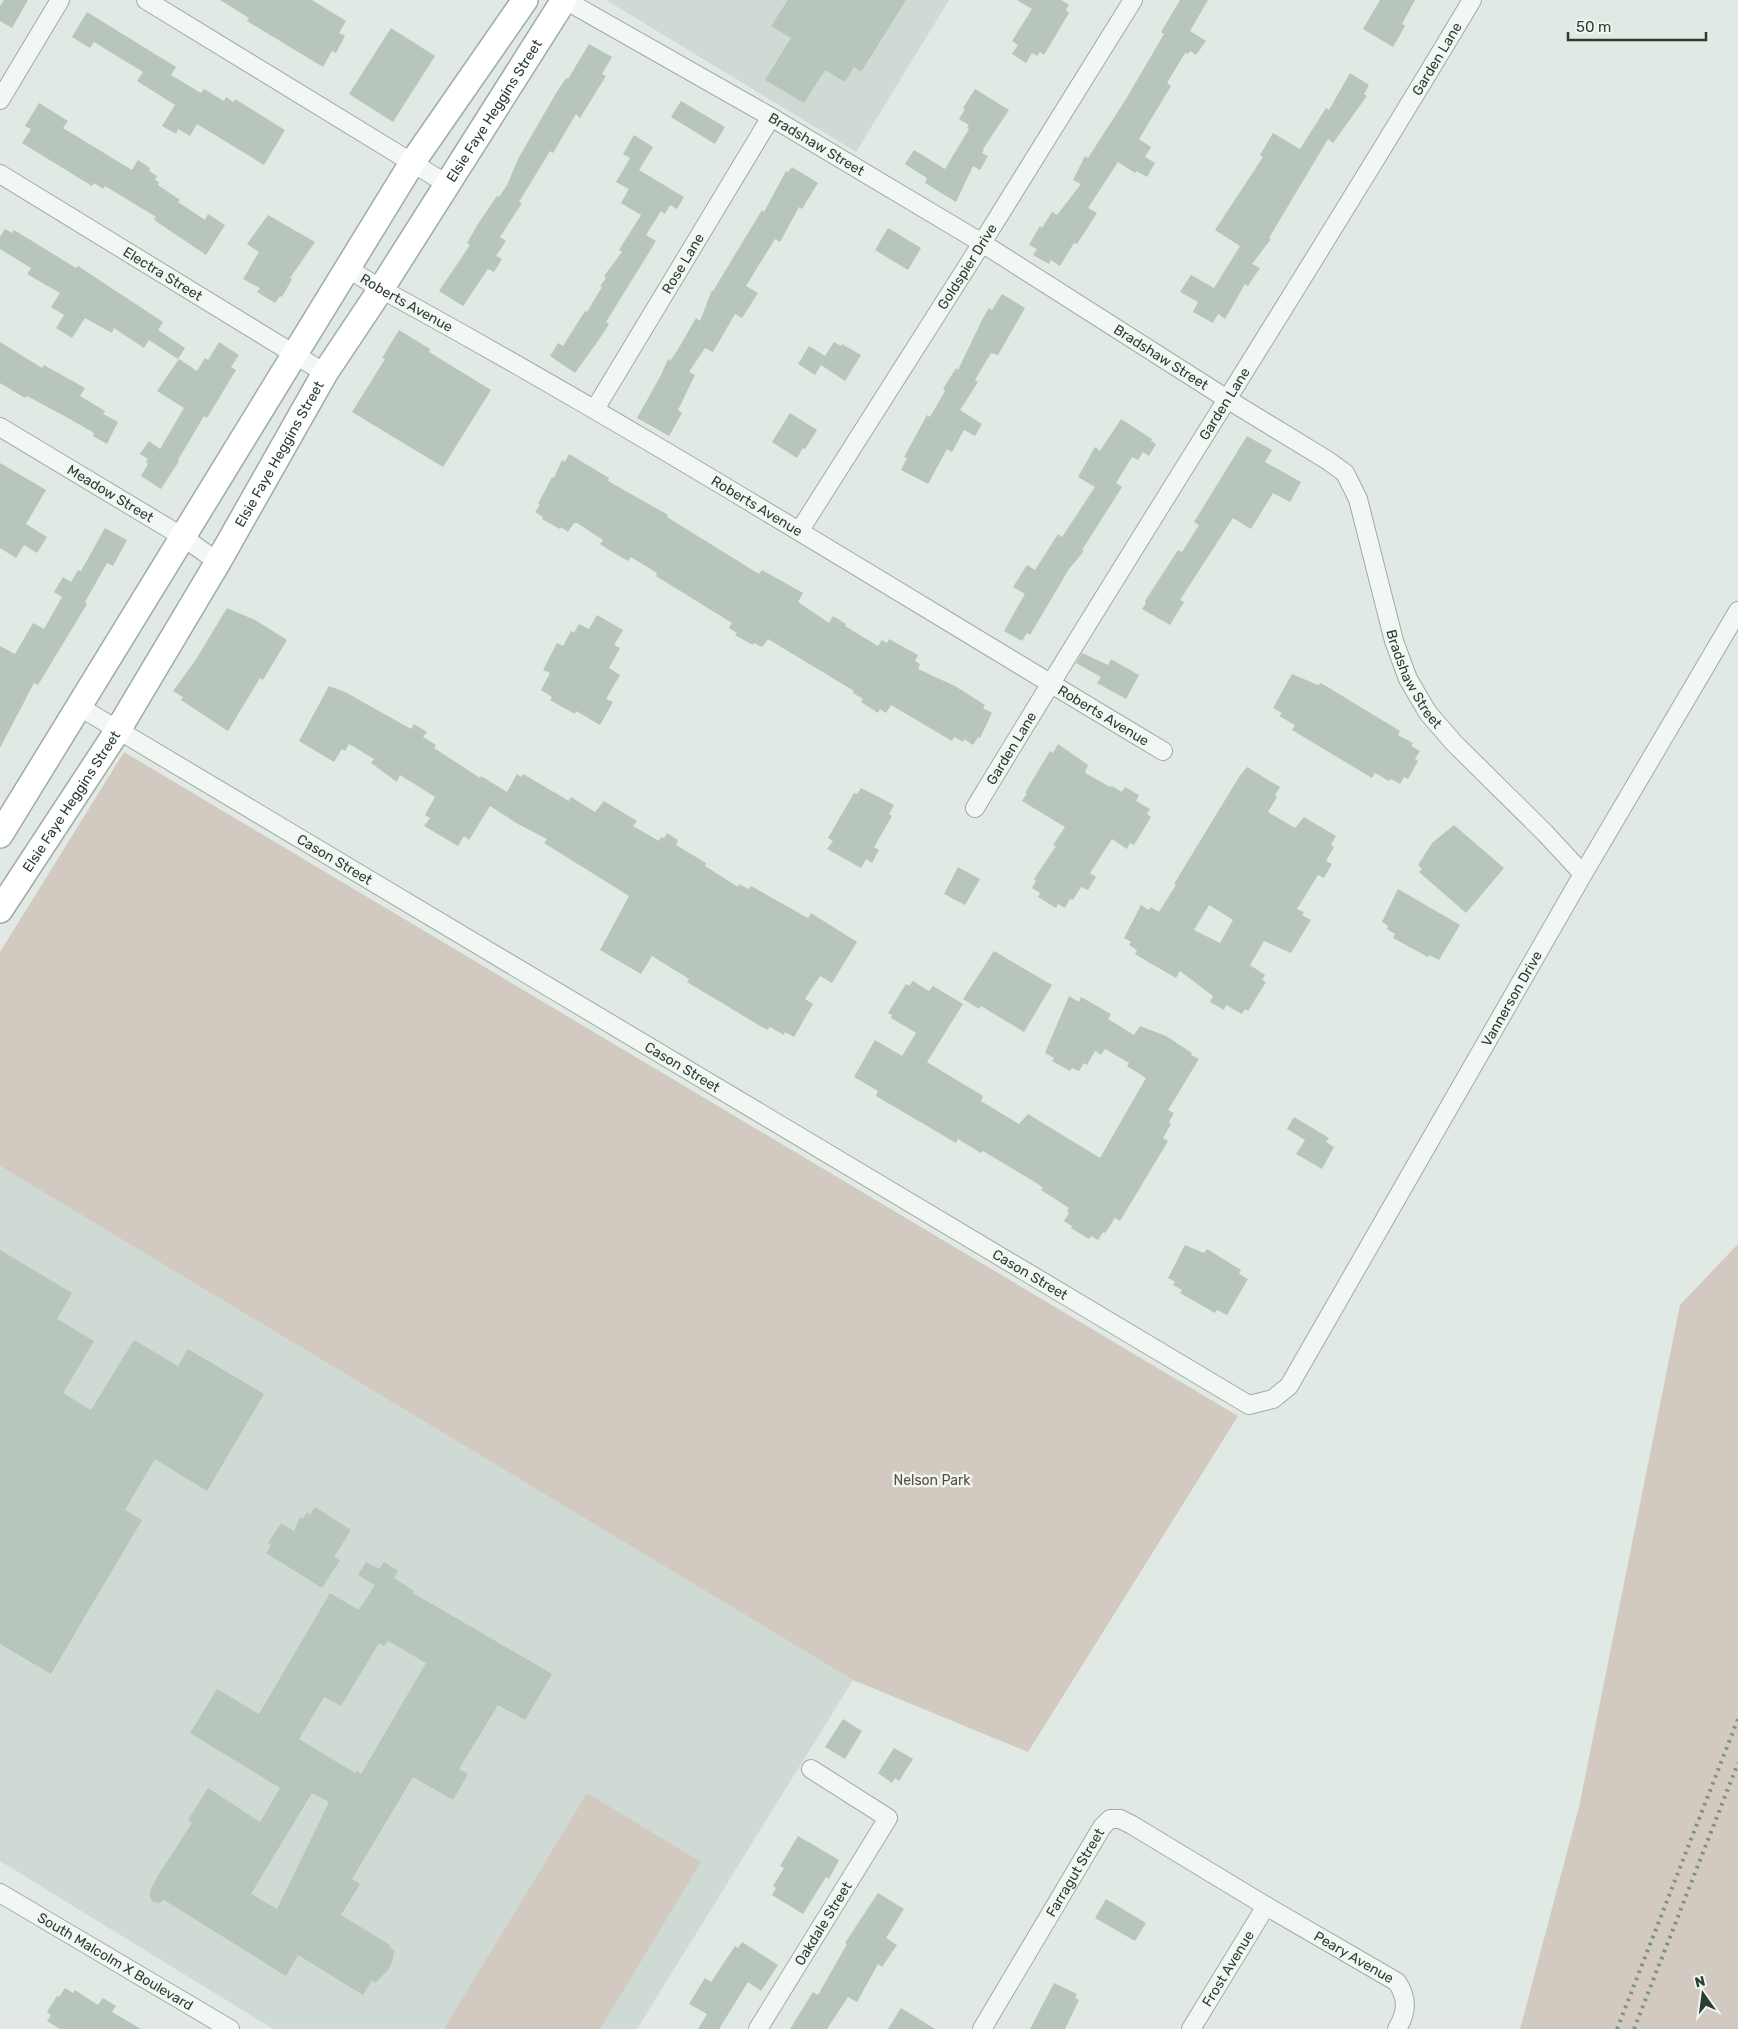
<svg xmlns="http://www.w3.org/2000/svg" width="1738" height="2029" font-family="Rubik,sans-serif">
  <rect width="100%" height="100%" fill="#e0e9e3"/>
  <g fill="#cedad3">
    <polygon points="606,0 949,0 856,152"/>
    <polygon points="0,1166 853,1680 637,2029 273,2029 0,1861"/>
  </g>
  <g fill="#d2cac1">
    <polygon points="124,752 1238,1416 1028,1752 853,1680 0,1166 0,952"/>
    <polygon points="1738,1244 1738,2029 1520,2029 1579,1807 1680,1305"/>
    <polygon points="587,1793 701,1862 600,2029 444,2029"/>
  </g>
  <g fill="#b7c5bd" fill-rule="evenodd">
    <polygon points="4,0 28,0 12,28 0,21 0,6"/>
    <polygon points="220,0 312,0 346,21 339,33 345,36 336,53 332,51 323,67 247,21 249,18"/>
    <polygon points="788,0 906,0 861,72 854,67 845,82 825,70 804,103 765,80 791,38 771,26"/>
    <polygon points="1017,0 1061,0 1069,5 1066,10 1069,13 1044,55 1040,52 1037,56 1032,53 1026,63 1012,54 1018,45 1012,41 1032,9"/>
    <polygon points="1180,0 1208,0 1190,31 1206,41 1196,55 1190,51 1188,54 1185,53 1167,83 1171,86 1139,139 1151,147 1145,157 1155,163 1147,177 1137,171 1135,173 1118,162 1088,208 1097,213 1077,244 1074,243 1060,266 1051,260 1049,264 1033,255 1037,249 1029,245 1040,226 1042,228 1052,212 1057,215 1081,184 1073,180 1085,156 1088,158 1126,99 1164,34 1161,32"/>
    <polygon points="1380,0 1415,0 1402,24 1405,26 1393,47 1363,29"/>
    <polygon points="87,12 176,67 171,75 201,93 204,89 224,101 226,97 233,102 235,99 285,130 264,165 197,124 190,136 178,129 176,134 162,126 175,105 137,81 143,72 94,42 90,48 72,37"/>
    <polygon points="391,28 435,56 393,122 349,94"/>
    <polygon points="589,44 612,57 602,74 606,76 580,118 576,114 553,153 550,151 519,202 522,203 500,237 506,241 496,256 502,259 494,272 488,269 463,306 439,291 470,245 467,243 478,224 497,196 499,197 507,185 518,159 555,95 566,78 568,79"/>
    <polygon points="1350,73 1369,85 1364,94 1367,96 1333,143 1328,139 1269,238 1271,239 1252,264 1260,268 1251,281 1248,286 1245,284 1225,319 1218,314 1213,323 1193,312 1198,302 1180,292 1191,275 1214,288 1240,246 1215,230 1263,157 1260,155 1273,133 1300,149 1326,108 1329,110"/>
    <polygon points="975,89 1009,110 983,149 984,150 982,153 988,156 980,170 973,166 956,202 925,183 927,178 905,164 914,150 945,169 969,129 967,128 969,125 959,119 965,109 963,108"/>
    <polygon points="681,101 725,127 715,144 671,117"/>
    <polygon points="39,103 68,121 63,128 132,170 138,160 150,168 149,171 157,176 155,180 159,182 158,185 180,200 178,202 205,220 208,214 225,225 206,255 157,222 154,219 156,217 105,186 103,189 94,183 92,186 22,143 31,129 25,126"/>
    <polygon points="634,135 653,147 639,170 684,197 677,209 670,205 665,214 661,211 646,235 656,241 606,322 609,324 600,338 575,373 550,356 558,343 563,346 585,311 587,312 602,287 600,286 606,278 604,276 622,252 619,250 641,215 621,203 629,189 616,182 630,158 623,154"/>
    <polygon points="792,167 818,183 802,209 799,207 780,242 775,239 746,286 758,293 742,318 735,314 713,352 705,348 689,372 695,375 678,410 682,413 669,436 637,418 661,375 668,359 670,361 677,351 696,318 700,321 712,290 713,291 762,210 764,212 786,171 788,172"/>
    <polygon points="268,215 315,242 290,278 292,279 282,297 280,296 275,303 257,292 260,288 243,279 259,252 247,244"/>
    <polygon points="888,228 921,248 908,270 875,250"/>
    <polygon points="5,229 12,233 14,230 76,268 78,266 163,322 158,330 185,348 178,359 149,340 144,348 114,328 112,333 85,318 72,338 56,328 64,315 51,307 60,293 27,274 31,268 0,249 0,237"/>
    <polygon points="1002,294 1025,308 998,355 991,353 975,380 978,382 960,410 982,424 975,436 964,430 952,452 947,449 928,484 901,470 907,458 904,457 927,415 930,417 945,391 943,389 956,368 958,370 983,318 989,308 992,310"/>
    <polygon points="399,330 430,349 429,352 491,390 443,467 352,412 385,359 382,358"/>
    <polygon points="0,342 42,368 44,365 85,388 80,396 105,411 103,414 118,422 107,444 93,436 94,433 68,418 27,396 25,398 0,383"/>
    <polygon points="219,342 239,355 231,367 236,370 207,418 204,416 178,460 179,461 161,489 141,476 148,464 146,462 148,459 140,454 149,441 160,449 184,408 157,391 179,359 197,371 205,358 208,360"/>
    <polygon points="834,342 841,346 842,344 861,355 845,381 821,365 815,375 798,364 809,346 825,356"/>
    <polygon points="790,413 817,430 805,449 803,448 797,458 772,442"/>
    <polygon points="1121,419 1152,439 1151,441 1156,444 1149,456 1143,452 1138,460 1132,457 1116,483 1122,487 1082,550 1084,551 1069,569 1030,635 1027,633 1022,641 1004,631 1025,594 1013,587 1027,565 1035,570 1058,534 1062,537 1095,487 1078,477 1095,447 1100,451"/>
    <polygon points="1247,436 1272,450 1265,462 1301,482 1290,502 1273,493 1251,529 1233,518 1180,600 1184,602 1170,625 1142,609 1146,603 1145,601 1178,550 1182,552 1199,525 1194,522"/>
    <polygon points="569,454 609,478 608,481 668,515 667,517 759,574 762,570 803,593 798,602 829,623 833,616 846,624 845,626 878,646 882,640 887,643 889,639 918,655 915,661 920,664 918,669 955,686 985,705 983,708 992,713 980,738 978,737 973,745 964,739 963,742 954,737 952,741 891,705 886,713 880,709 878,713 861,702 863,699 853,693 854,691 768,639 762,647 754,643 753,645 735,635 737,633 729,628 732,623 656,576 657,573 631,557 628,561 609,550 600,544 603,540 577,523 574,523 568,532 561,527 560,529 542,519 543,517 535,512 540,505 538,504 552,477 554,478 562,460 565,462"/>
    <polygon points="0,463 46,490 26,524 47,537 37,553 24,545 16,558 0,548"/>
    <polygon points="105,528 127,540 113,566 107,563 85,602 87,604 38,685 34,683 0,748 0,646 15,654 33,623 44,629 62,597 54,592 63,577 71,582 78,570 81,571"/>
    <polygon points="227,608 255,620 287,640 263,680 260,678 228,731 181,700 183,697 173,691 195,661"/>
    <polygon points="597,615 623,630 614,645 620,648 609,668 620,675 606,699 613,702 600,725 576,711 575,714 550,700 552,697 541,690 550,673 543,670 557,643 563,646 571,631 574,633 579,624 589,629"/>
    <polygon points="1082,653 1108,665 1111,659 1139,675 1126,699 1097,683 1101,677 1076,663"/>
    <polygon points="1292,674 1318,685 1321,683 1400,731 1398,735 1413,743 1411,746 1420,751 1415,759 1418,761 1408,779 1404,777 1400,784 1391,779 1389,781 1375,773 1372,778 1292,730 1295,725 1279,716 1282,713 1273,708"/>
    <polygon points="329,686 345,692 411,729 414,724 427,732 423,737 436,745 434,748 480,778 481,776 507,792 517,774 521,777 523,774 569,801 571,797 595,812 604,801 637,821 633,826 659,841 661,837 664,838 667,833 678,840 676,845 706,863 705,866 738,887 739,884 749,889 751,886 808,918 811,913 857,942 832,983 820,976 805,999 813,1004 794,1037 785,1032 784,1035 770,1027 767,1030 687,982 689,979 652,956 641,974 600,950 629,896 544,843 547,839 518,824 490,806 469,840 464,836 458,846 424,826 430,818 425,815 435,797 400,775 397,782 371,763 374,759 349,744 345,751 342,749 334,762 299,741"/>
    <polygon points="1058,744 1088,765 1085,772 1087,774 1110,787 1112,786 1122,792 1125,787 1139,795 1136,801 1150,809 1147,814 1151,817 1134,845 1130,843 1127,849 1112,839 1090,873 1096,877 1088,890 1081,887 1073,900 1070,899 1065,908 1058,904 1056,908 1038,897 1040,893 1032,888 1036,881 1034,879 1056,846 1053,845 1065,827 1022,801 1027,793 1025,793 1050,751 1053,753"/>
    <path d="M 1247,767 L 1280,787 L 1275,795 L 1277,797 L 1268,812 L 1295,828 L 1304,817 L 1336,836 L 1331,845 L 1334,847 L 1326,861 L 1332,864 L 1324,878 L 1318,875 L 1297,909 L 1304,912 L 1302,915 L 1311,920 L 1291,953 L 1264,941 L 1250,965 L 1265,975 L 1262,980 L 1266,982 L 1248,1011 L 1245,1009 L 1242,1014 L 1226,1005 L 1224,1010 L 1210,1002 L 1213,996 L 1180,971 L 1176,978 L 1150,963 L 1135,954 L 1137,950 L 1129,945 L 1131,942 L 1124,938 L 1141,905 L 1149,910 L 1151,907 L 1159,912 L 1176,885 L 1174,884 L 1239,777 ZM 1209,905 L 1233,920 L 1220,943 L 1194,930 Z"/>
    <polygon points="861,788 894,805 889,814 892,816 874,847 879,850 872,863 866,859 861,868 827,849 833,841 828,838 854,793 857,794"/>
    <polygon points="1454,825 1504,868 1466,913 1419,872 1422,869 1418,865 1432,843"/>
    <polygon points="958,867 980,879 965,905 944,894"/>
    <polygon points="1398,889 1460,925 1439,960 1429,955 1428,957 1393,938 1395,934 1387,929 1388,926 1382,922"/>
    <polygon points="994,951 1052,985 1024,1032 981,1006 979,1009 963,999"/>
    <polygon points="913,981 929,991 933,986 963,1004 927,1062 983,1096 981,1101 1019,1124 1028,1114 1100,1158 1146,1078 1127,1066 1129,1063 1105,1049 1101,1055 1095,1051 1087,1065 1084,1063 1079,1071 1072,1068 1070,1071 1052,1061 1054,1058 1045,1053 1069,996 1079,1002 1081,997 1111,1014 1108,1019 1134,1035 1140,1026 1166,1036 1192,1053 1191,1055 1199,1059 1168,1110 1174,1113 1169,1122 1171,1124 1163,1138 1168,1141 1120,1221 1115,1218 1105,1233 1103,1232 1098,1240 1091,1236 1089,1239 1071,1228 1072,1226 1064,1221 1069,1213 1067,1212 1069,1208 1041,1190 1043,1188 1038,1184 983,1151 981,1153 958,1139 956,1143 876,1096 878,1091 854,1077 875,1040 902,1056 916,1033 891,1018 892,1015 888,1013 906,984 909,986"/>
    <polygon points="1294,1117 1329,1138 1326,1142 1334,1147 1322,1169 1296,1154 1305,1140 1287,1129"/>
    <polygon points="1185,1245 1204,1253 1207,1249 1241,1270 1239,1274 1248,1279 1227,1315 1217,1310 1215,1313 1180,1293 1182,1290 1173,1285 1175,1282 1168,1278"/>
    <polygon points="0,1250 72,1293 57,1319 94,1341 63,1393 91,1410 134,1340 178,1366 188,1349 264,1394 207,1491 155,1459 125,1510 142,1520 51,1674 0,1644"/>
    <polygon points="315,1507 351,1530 334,1557 340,1560 322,1588 266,1553 271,1545 268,1543 281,1523 294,1531 300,1517 303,1519 307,1512 310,1515"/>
    <path d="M 366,1562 L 379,1569 L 384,1562 L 398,1571 L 394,1578 L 414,1591 L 413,1593 L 552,1674 L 525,1720 L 498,1705 L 459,1769 L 468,1774 L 453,1800 L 413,1777 L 352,1879 L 360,1884 L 341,1915 L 390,1945 L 389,1947 L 394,1950 L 393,1959 L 389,1969 L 375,1983 L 372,1980 L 363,1995 L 298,1955 L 286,1976 L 164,1900 L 159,1903 L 153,1902 L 150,1897 L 150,1891 L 157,1877 L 192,1823 L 188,1820 L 208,1788 L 260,1822 L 280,1788 L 190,1733 L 217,1689 L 259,1714 L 330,1593 L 359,1610 L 375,1585 L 358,1575 ZM 388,1641 L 426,1663 L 361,1774 L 357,1771 L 355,1773 L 299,1739 L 324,1697 L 341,1706 L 379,1643 L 384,1646 ZM 312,1793 L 329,1802 L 277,1909 L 251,1894 Z"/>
    <polygon points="843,1719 862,1731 845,1759 825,1747"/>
    <polygon points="894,1748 913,1759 899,1781 895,1778 892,1783 878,1773"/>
    <polygon points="798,1836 839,1860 829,1879 826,1877 803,1914 772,1895 776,1888 773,1886 784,1868 780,1866"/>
    <polygon points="878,1893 904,1909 886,1938 897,1945 882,1967 878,1964 857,2002 848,1997 827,2029 790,2029 813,1992 818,1995 847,1944 845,1943"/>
    <polygon points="1106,1899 1146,1923 1135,1941 1095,1918"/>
    <polygon points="742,1942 778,1965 761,1991 748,1982 719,2029 698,2029 707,2014 689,2004 705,1978 711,1982 735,1946 738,1948"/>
    <polygon points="1054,1983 1077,1994 1075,1998 1079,2000 1065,2029 1030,2029"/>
    <polygon points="65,1988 73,1993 75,1990 98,2005 103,1998 116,2006 112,2012 141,2029 60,2029 47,2021 51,2015 47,2012 57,1996 59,1997"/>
    <polygon points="901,2008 935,2029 888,2029"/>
  </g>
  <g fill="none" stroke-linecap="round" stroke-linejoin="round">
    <defs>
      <g id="street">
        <polyline points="146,0 447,184"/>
        <path id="s1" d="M 565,0 L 771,117 L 982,243 L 1227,399 L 1327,460 L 1345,473 L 1358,499 L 1394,641 L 1408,679 L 1428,713 L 1454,743 L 1545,833 L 1583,874"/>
        <polyline points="0,100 60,0"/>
        <path id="s2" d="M 0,174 L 325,373"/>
        <path id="s3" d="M 347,268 L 381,289 C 647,434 903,596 1163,751"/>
        <path id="s4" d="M 595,409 L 771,117"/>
        <path id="s5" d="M 0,427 L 183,537 L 218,562"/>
        <path id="s6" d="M 800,530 L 982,243 L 1133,0"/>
        <path id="s7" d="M 78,706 L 1249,1405 L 1273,1399 L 1289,1386 L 1583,874 L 1738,611"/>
        <path id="s8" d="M 975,808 C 1138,537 1310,272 1472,0"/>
        <path id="s9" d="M 0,1893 L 230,2029"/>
        <path id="s10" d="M 758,2029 L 888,1818 L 811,1769"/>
        <path id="s11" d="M 982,2029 L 1102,1827 L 1110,1819 L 1120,1819 L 1132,1825 L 1266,1906 L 1397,1982 C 1408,1999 1407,2012 1397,2029"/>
        <path id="s12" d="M 1191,2029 L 1266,1906"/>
      </g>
      <g id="secondary">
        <polyline points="0,835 412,163 525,0"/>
        <path id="s13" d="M 0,910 L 118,730 L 218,562 L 325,373 L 381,289 L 564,0"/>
      </g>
    </defs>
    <use href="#street" stroke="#9eaca4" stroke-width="20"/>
    <use href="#secondary" stroke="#9eaca4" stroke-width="28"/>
    <use href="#street" stroke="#f3f7f4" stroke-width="18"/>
    <use href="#secondary" stroke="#fff" stroke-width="25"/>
    <g stroke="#7a9284" stroke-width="4" stroke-dasharray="2.5 5" stroke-linecap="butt">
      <polyline points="1617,2029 1738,1719"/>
      <polyline points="1634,2029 1738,1763"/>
    </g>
  </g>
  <g text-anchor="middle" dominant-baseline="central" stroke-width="5" stroke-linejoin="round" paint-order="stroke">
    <g font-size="14" fill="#293f33" stroke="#eff6f2">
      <text stroke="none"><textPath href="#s8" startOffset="880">Garden Lane</textPath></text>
      <text stroke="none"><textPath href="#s13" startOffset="940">Elsie Faye Heggins Street</textPath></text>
      <text stroke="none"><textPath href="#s1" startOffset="290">Bradshaw Street</textPath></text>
      <text stroke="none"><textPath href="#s4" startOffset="170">Rose Lane</textPath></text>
      <text stroke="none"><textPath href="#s6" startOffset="312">Goldspier Drive</textPath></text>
      <text stroke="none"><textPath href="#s2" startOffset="191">Electra Street</textPath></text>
      <text stroke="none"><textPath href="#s3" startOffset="69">Roberts Avenue</textPath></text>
      <text stroke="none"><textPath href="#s1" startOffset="695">Bradshaw Street</textPath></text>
      <text stroke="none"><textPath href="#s8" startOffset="475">Garden Lane</textPath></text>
      <text stroke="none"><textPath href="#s13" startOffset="535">Elsie Faye Heggins Street</textPath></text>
      <text stroke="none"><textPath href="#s5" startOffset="129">Meadow Street</textPath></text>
      <text stroke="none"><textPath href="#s3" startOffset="474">Roberts Avenue</textPath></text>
      <text stroke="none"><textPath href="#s1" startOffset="1131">Bradshaw Street</textPath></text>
      <text stroke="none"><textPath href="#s3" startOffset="879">Roberts Avenue</textPath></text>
      <text stroke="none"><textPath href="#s8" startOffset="70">Garden Lane</textPath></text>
      <text stroke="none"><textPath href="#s13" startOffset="130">Elsie Faye Heggins Street</textPath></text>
      <text stroke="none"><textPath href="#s7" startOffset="299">Cason Street</textPath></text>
      <text stroke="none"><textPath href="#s7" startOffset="1856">Vannerson Drive</textPath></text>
      <text stroke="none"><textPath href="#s7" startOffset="704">Cason Street</textPath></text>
      <text stroke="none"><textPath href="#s7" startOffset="1109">Cason Street</textPath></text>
      <text stroke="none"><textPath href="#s11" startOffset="182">Farragut Street</textPath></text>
      <text stroke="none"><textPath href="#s10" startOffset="124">Oakdale Street</textPath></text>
      <text stroke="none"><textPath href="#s11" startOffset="528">Peary Avenue</textPath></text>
      <text stroke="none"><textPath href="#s9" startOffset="134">South Malcolm X Boulevard</textPath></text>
      <text stroke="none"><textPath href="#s12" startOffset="71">Frost Avenue</textPath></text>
    </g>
    <g font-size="14" fill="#5b4d37" stroke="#eff6f2">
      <text x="932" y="1480">Nelson Park</text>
    </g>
  </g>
  <g transform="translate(1703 1994) rotate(346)" stroke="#eff6f2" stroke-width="4" paint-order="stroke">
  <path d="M0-4L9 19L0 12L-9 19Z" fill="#293f33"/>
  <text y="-8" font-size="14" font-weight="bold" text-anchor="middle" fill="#293f33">N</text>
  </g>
  <path d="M1568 32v8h138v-8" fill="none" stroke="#293f33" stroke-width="2.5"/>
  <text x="1576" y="32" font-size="15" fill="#293f33" stroke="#eff6f2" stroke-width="4" paint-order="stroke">50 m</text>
</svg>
